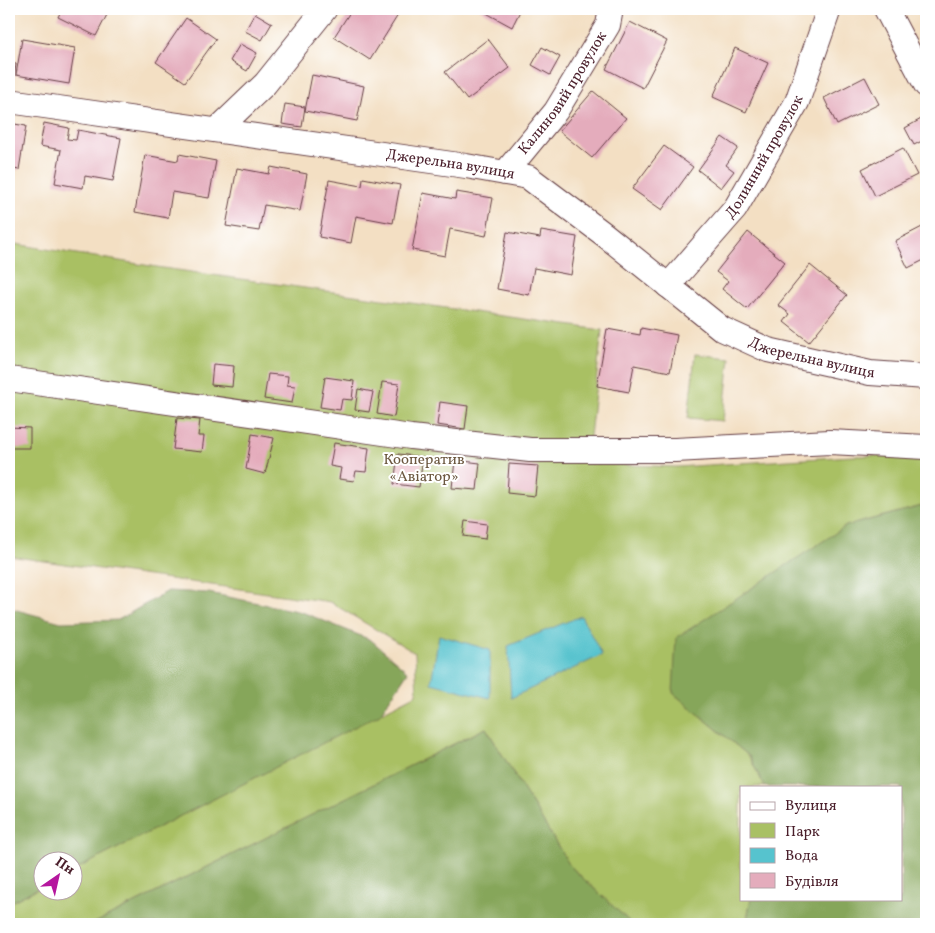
<svg xmlns="http://www.w3.org/2000/svg" width="935" height="933" font-family="Vollkorn,serif">
  <rect width="100%" height="100%" fill="#fff"/>
  <filter id="ink" filterUnits="userSpaceOnUse"><feTurbulence type="fractalNoise" baseFrequency=".02" numOctaves="2"/><feDisplacementMap in="SourceGraphic" scale="10" xChannelSelector="R" yChannelSelector="G"/><feConvolveMatrix kernelMatrix="1 2 1 2 8 2 1 2 1" color-interpolation-filters="sRGB"/></filter>
  <filter id="wash" filterUnits="userSpaceOnUse"><feTurbulence type="fractalNoise" baseFrequency=".0096" numOctaves="4" result="noise"/><feDisplacementMap in="SourceGraphic" scale="20" xChannelSelector="R" yChannelSelector="G"/><feGaussianBlur stdDeviation="1.12" result="paint"/><feColorMatrix in="noise" values="0 0 0 0 0 0 0 0 0 0 0 0 0 0 0 0 0 1.4 0 .05"/><feComposite in="paint" operator="in"/></filter>
  <g filter="url(#wash)">
    <rect width="100%" height="100%" fill="#f3dfc3"/>
    <g fill="#a9c064" stroke="#7a7048">
      <polygon points="9,243 163,268 602,330 587,463 676,467 852,456 926,455 926,505 846,526 673,693 749,756 765,787 741,787 741,899 751,899 746,924 632,924 570,866 486,728 93,924 9,924 9,903 42,886 42,890 72,890 73,871 417,694 415,653 330,602 9,556"/>
      <polygon points="695,354 730,358 723,421 688,418"/>
    </g>
    <g fill="#86a65a" stroke="#686242">
      <polygon points="926,505 926,924 746,924 751,899 901,899 901,787 765,787 749,756 673,693 676,638 846,526"/>
      <polygon points="168,591 209,593 302,612 371,640 408,672 380,714 73,871 72,860 42,860 42,886 9,903 9,608 61,622 118,620"/>
      <polygon points="486,728 570,866 632,924 93,924"/>
    </g>
    <g fill="#56c3ce" stroke="#50717c">
      <polygon points="581,616 602,655 511,698 508,646"/>
      <polygon points="439,635 490,650 490,698 431,683"/>
    </g>
    <g id="blocks">
      <g fill="#e4acbc">
        <polygon points="62,9 110,9 96,36 58,17"/>
        <polygon points="352,9 387,9 398,15 370,60 334,37"/>
        <polygon points="479,9 521,9 512,27"/>
        <polygon points="255,13 272,23 262,40 245,31"/>
        <polygon points="186,18 216,39 185,82 156,62"/>
        <polygon points="630,22 667,41 643,88 606,69"/>
        <polygon points="22,39 75,48 69,84 16,75"/>
        <polygon points="488,39 510,68 467,100 445,72"/>
        <polygon points="240,44 257,53 247,71 230,61"/>
        <polygon points="542,47 560,57 550,75 532,65"/>
        <polygon points="735,48 768,63 746,112 713,97"/>
        <polygon points="9,63 16,64 13,84 9,83"/>
        <polygon points="312,75 364,86 357,121 305,111"/>
        <polygon points="865,77 879,104 837,125 824,98"/>
        <polygon points="593,91 626,118 592,158 559,131"/>
        <polygon points="285,104 305,107 302,127 282,124"/>
        <polygon points="923,118 926,124 926,139 914,145 905,128"/>
        <polygon points="9,123 26,126 19,170 9,168"/>
        <polygon points="44,123 69,128 67,139 76,140 78,130 121,138 113,181 85,176 83,188 55,183 61,150 40,146"/>
        <polygon points="722,137 738,148 726,165 734,171 721,188 698,170"/>
        <polygon points="664,146 693,167 662,210 632,189"/>
        <polygon points="903,148 917,175 875,196 862,169"/>
        <polygon points="179,154 216,161 209,198 172,192 168,218 135,212 145,155 178,161"/>
        <polygon points="271,167 307,174 300,211 264,205 259,231 226,226 237,168 269,174"/>
        <polygon points="363,178 400,185 393,223 356,216 351,243 319,237 329,180 362,186"/>
        <polygon points="456,192 493,198 486,236 450,229 445,256 412,250 423,193 455,199"/>
        <polygon points="926,225 926,259 908,268 895,241"/>
        <polygon points="541,231 577,237 571,275 534,268 529,295 497,289 507,232 540,238"/>
        <polygon points="748,232 785,262 747,309 722,289 728,281 716,272"/>
        <polygon points="810,265 847,295 809,342 784,322 790,314 778,305"/>
        <polygon points="641,328 677,335 670,372 634,365 629,392 597,386 607,329 640,335"/>
        <polygon points="213,364 234,366 232,387 211,385"/>
        <polygon points="268,374 288,376 287,385 295,386 292,403 264,399"/>
        <polygon points="325,377 354,381 352,400 342,399 340,410 320,407"/>
        <polygon points="382,382 399,384 394,417 377,414"/>
        <polygon points="358,389 373,392 369,412 355,410"/>
        <polygon points="440,402 468,406 465,429 437,425"/>
        <polygon points="177,418 200,420 198,436 204,436 202,452 173,449"/>
        <polygon points="9,427 30,428 30,448 9,448"/>
        <polygon points="252,434 274,438 265,474 246,469"/>
        <polygon points="334,443 369,448 366,472 356,471 354,481 339,479 341,468 330,466"/>
        <polygon points="398,454 423,457 419,487 394,484"/>
        <polygon points="455,460 480,463 477,490 452,488"/>
        <polygon points="509,464 538,466 535,496 507,493"/>
        <polygon points="465,521 487,524 485,539 463,536"/>
      </g>
    </g>
  </g>
  <g filter="url(#ink)">
    <use href="#blocks" fill-opacity="0" stroke="#633c42" stroke-width="1"/>
    <g fill="none" stroke-linecap="round" stroke-linejoin="round">
      <defs>
        <g id="minor">
          <polyline points="886,9 926,85"/>
          <path id="s1" d="M 9,101 L 466,166 L 528,177 L 605,235 L 722,329 L 768,350 L 870,373 L 926,377"/>
          <polyline points="217,130 265,84 325,9"/>
          <path id="s2" d="M 505,173 L 556,111 L 608,25 L 611,9"/>
          <path id="s3" d="M 668,286 L 735,209 L 797,102 L 829,9"/>
          <polyline points="9,379 411,437 530,450 675,450 830,442 926,447"/>
        </g>
      </defs>
      <use href="#minor" stroke="#633c42" stroke-width="26"/>
      <use href="#minor" stroke="#fff" stroke-width="24"/>
    </g>
  </g>
  <g text-anchor="middle" dominant-baseline="central" stroke-width="4" stroke-linejoin="round" paint-order="stroke">
    <g font-size="15" fill="#4a1f2b" stroke="#fff">
      <text stroke="none"><textPath href="#s2" startOffset="99">Калиновий провулок</textPath></text>
      <text stroke="none"><textPath href="#s3" startOffset="162">Долинний провулок</textPath></text>
      <text stroke="none"><textPath href="#s1" startOffset="446">Джерельна вулиця</textPath></text>
      <text stroke="none"><textPath href="#s1" startOffset="866">Джерельна вулиця</textPath></text>
    </g>
    <g font-size="15" fill="#6b573f" stroke="#fff">
      <text x="424" y="460">Кооператив<tspan x="424" dy="17">«Авіатор»</tspan></text>
    </g>
  </g>
  <rect width="935" height="933" fill="none" stroke="#fff" stroke-width="30"/>
  <rect x="740" y="786" width="162" height="115" fill="#ffffff" stroke="#b7a5aa"/>
  <rect x="750" y="802" width="25" height="8" fill="#ffffff" stroke="#b7a5aa"/>
  <text x="785" y="810" font-size="15" fill="#4a1f2b">Вулиця</text>
  <rect x="750" y="823" width="25" height="15" fill="#a9c064" stroke="#b7a5aa"/>
  <text x="785" y="836" font-size="15" fill="#4a1f2b">Парк</text>
  <rect x="750" y="848" width="25" height="15" fill="#56c3ce" stroke="#b7a5aa"/>
  <text x="785" y="860" font-size="15" fill="#4a1f2b">Вода</text>
  <rect x="750" y="873" width="25" height="15" fill="#e4acbc" stroke="#b7a5aa"/>
  <text x="785" y="886" font-size="15" fill="#4a1f2b">Будівля</text>
  <g transform="translate(58 876) rotate(34)"><circle r="24" fill="#ffffff" stroke="#b7a5aa"/>
  <path d="M0-4L9 19L0 12L-9 19Z" fill="#b5179e"/>
  <text y="-8" font-size="14" font-weight="bold" text-anchor="middle" fill="#4a1f2b">Пн</text>
  </g>
</svg>
